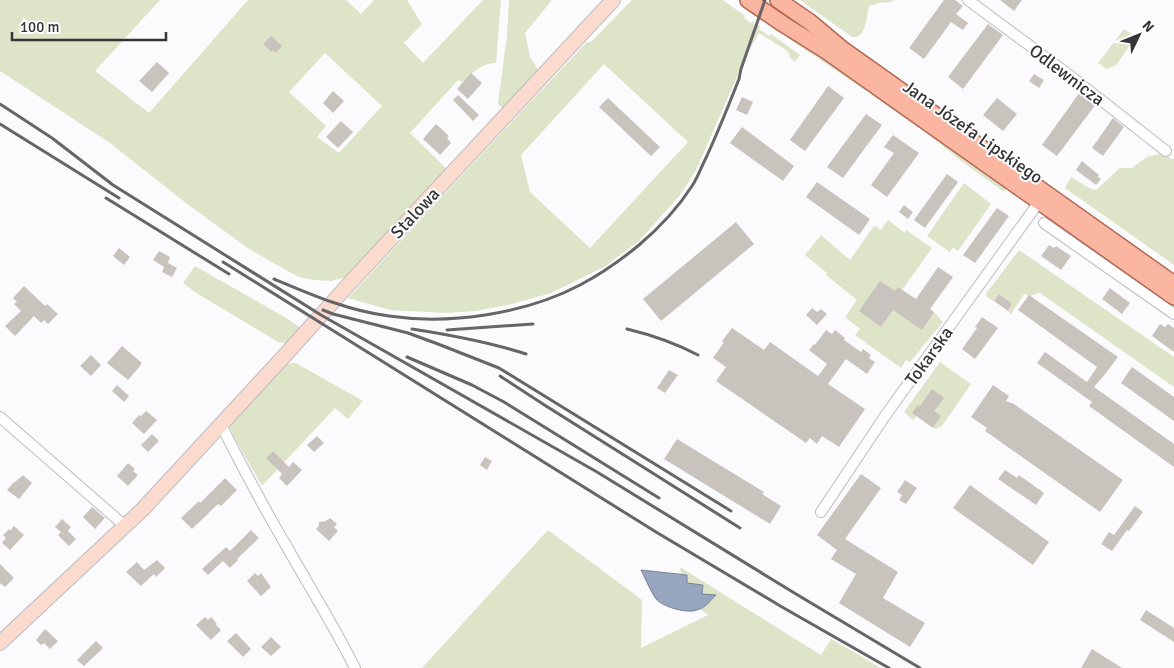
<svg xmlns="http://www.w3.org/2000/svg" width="1174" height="668" font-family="Signika,sans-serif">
  <rect width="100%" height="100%" fill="#fbfbfe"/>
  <g fill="#dde4c7" fill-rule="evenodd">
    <path d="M 0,0 L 160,0 L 95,71 L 149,113 L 248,0 L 346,0 L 361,14 L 374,0 L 407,0 L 422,24 L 404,43 L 423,63 L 483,0 L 501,0 L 496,63 C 482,62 472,74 462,82 L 458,80 L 410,133 L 448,170 L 351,276 L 331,281 L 315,280 L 299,277 L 284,269 L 249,249 L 186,203 L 110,143 L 0,71 ZM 325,53 L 382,106 L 339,153 L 317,137 L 326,126 L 289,92 Z"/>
    <polygon points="509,0 552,0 525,33 530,57 539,71 504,108 500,106 498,103 507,36"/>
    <path d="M 632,0 L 723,0 L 745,16 L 744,18 L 751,23 L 753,21 L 754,22 L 754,28 L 756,29 L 758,25 L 760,26 L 759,29 L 769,36 L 771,34 L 800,55 L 795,62 L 790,58 L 789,53 L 786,50 L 759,33 L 748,52 L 696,170 L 680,195 L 639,241 L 604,267 L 551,293 L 512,304 L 476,311 L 447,313 L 390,310 L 348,298 L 503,131 L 586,43 L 592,41 ZM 604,64 L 688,142 L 590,248 L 530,192 L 521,155 Z"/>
    <polygon points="789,0 1022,166 1019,170 970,135"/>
    <path d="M 800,0 L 893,0 L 891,2 L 878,3 L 869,6 C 866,17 867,38 852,37 Z"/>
    <polygon points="763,14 866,87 865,90 807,51 761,19"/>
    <polygon points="1124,29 1136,37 1116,65 1107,69 1098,63"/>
    <polygon points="875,93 1006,189 1004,192 960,160 928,134 872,95"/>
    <polygon points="1163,153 1171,159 1174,159 1174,265 1065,188 1071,177 1091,189 1096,190 1120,168 1132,168 1147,157"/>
    <polygon points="964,183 991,204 958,251 953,247 950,252 927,236"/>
    <polygon points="888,220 905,233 906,230 932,248 902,290 934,312 943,322 910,362 906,360 901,368 855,335 860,329 845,317 857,300 826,275 827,273 805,255 821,235 850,260 874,226 876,226 881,230"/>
    <polygon points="1092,246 1174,302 1174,309 1090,250"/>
    <polygon points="1019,250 1174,357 1174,387 1040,293 1030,296 1024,294 1011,314 1008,311 1012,304 999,294 994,301 988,298 986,294 988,291"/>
    <polygon points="195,266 288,319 302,329 286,343 278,342 198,294 183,283"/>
    <polygon points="940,362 971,384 942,426 936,429 917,416 913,420 904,412"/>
    <polygon points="292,363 296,363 363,401 348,419 335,408 262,486 233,435 230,428 230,423 286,364"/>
    <polygon points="548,530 642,600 641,648 708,615 700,609 715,596 702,594 703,585 687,583 687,575 681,575 680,567 821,655 831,639 881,668 422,668"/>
  </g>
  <path fill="#97a5be" stroke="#7a8396" d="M 641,570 L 687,575 L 687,583 L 703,585 L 702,594 L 716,595 C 710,601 705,608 697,610 C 687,614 663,607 656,599 C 651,592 645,578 641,570 Z"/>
  <g fill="#c9c3be">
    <polygon points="944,0 955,0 963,6 956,14 968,23 963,30 951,22 924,59 909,48"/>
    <polygon points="1000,0 1022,0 1014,11"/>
    <polygon points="988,24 1003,35 963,89 948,77"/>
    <polygon points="271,36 282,46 276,53 273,50 272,52 263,44"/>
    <polygon points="157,62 169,73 152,92 139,81"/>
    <polygon points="471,73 482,83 468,99 457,89"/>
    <polygon points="1034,74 1044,80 1039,88 1029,81"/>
    <polygon points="828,86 844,98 805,151 790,140"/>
    <polygon points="333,91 344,101 333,113 323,103"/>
    <polygon points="1080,92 1096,104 1057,156 1042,145"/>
    <polygon points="458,95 479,115 473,121 453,100"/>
    <polygon points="742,97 753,102 747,115 736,110"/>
    <polygon points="608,98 660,147 651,156 599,107"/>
    <polygon points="997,98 1017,114 1003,131 983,115"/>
    <polygon points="866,114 882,125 843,178 827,167"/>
    <polygon points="1113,118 1124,127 1103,156 1092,148"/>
    <polygon points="341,121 353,132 338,148 326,137"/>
    <polygon points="436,124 449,136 447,138 451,143 440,155 423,139"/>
    <polygon points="742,127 794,166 783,181 730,143"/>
    <polygon points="893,135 919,153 887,197 871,185 894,153 884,147"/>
    <polygon points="1082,161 1099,175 1098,177 1101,179 1096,185 1076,170"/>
    <polygon points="947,174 958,182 925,228 914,220"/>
    <polygon points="817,182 870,219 859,235 806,197"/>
    <polygon points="904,205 913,212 908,219 899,212"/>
    <polygon points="997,208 1009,216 975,263 963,255"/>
    <polygon points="736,222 754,244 661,321 643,299"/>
    <polygon points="1049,245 1054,248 1056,246 1071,256 1061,270 1041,256"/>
    <polygon points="119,248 130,257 124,265 113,256"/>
    <polygon points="159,251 170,257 168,263 177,268 172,277 162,272 164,267 153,260"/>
    <polygon points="938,267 953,277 930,309 934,312 922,330 893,310 881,327 859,311 880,281 895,291 898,287 916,299"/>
    <polygon points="24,286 45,306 47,304 58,314 48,324 44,320 41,323 34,316 15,336 5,326 21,311 14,304 17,302 13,298"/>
    <polygon points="1110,288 1130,303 1122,314 1102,299"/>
    <polygon points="999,294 1012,304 1008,311 994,301"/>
    <polygon points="1029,295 1118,357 1106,373 1094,387 1174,444 1174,467 1089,406 1092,402 1037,363 1045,352 1087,382 1097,367 1018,310"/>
    <polygon points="812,308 817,312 821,309 827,314 817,325 806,315"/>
    <polygon points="982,317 998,328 975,359 962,349 977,328 975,327"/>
    <polygon points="1160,324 1165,327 1168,324 1174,328 1174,352 1152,336"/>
    <polygon points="732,328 764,350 770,342 818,376 827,364 809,350 814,344 815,345 826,330 832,334 835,330 845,338 844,340 861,352 863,349 871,355 869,358 875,362 867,374 846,359 828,384 865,409 839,447 822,436 817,444 810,438 806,443 716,381 726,367 713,358 724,342 722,341"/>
    <polygon points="122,346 142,363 140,365 140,366 128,380 107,363"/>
    <polygon points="91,355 101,365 91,376 80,366"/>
    <polygon points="1132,367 1174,397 1174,421 1121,383"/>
    <polygon points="669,370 678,375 665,393 657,388"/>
    <polygon points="117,385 129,396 124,402 112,391"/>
    <polygon points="993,385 1009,396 1006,401 1014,404 1123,480 1100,512 985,431 987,428 971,417"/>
    <polygon points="932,389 944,398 934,411 941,416 933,428 912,413 918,405 920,406"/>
    <polygon points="146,411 157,420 144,434 132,423 139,415 141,416"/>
    <polygon points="152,434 159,441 148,452 141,445"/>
    <polygon points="317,436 324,443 314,452 307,445"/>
    <polygon points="677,439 764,492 762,494 781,506 770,524 664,459"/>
    <polygon points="273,451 289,467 293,462 302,470 287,486 279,478 282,474 266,458"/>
    <polygon points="485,457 492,461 487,470 480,465"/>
    <polygon points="128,463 135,469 133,471 138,475 128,486 117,476"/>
    <polygon points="1005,470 1017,478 1019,475 1044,493 1036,505 998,479"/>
    <polygon points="861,474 881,488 845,539 898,572 883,598 925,623 910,647 839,603 856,574 831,559 837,550 817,535"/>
    <polygon points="23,475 32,483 19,499 7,490 14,482 15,482"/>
    <polygon points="225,478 237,490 221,506 218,504 192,529 181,518 199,501 200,503"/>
    <polygon points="905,480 917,488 906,504 899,500 902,495 897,492"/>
    <polygon points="970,485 1049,542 1033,565 953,508"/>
    <polygon points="1135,506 1143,512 1129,531 1127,530 1112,551 1101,544 1109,532 1114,535"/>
    <polygon points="92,507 105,518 95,529 83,517"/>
    <polygon points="330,518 337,524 334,527 338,531 329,541 316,529 319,526 319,522 326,521"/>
    <polygon points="62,519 71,527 68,531 76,539 69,546 58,535 61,532 55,527"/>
    <polygon points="14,526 24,535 10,550 2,543 6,538 3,535 9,529 10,531"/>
    <polygon points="251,530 259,538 237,559 238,560 230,568 223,561 208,575 202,569 226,547 230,551"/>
    <polygon points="157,560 165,568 156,577 154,574 141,586 126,572 137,562 144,570"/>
    <polygon points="0,564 14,578 5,587 0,583"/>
    <polygon points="255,573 258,576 261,573 271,587 261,596 247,581"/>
    <polygon points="1146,610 1174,628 1174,642 1140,620"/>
    <polygon points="205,617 208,620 211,617 217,624 216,625 221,630 211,640 196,625"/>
    <polygon points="45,629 58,641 50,649 44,643 41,645 36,640"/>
    <polygon points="236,633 251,649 243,657 227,641"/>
    <polygon points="271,637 281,647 271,656 261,647"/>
    <polygon points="96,641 103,648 84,666 77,660"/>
    <polygon points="1092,649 1122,668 1081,668"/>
  </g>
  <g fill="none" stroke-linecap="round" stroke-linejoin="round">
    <defs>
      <g id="street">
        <polyline points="968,0 1064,71 1166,151"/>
        <polyline points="1044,223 1174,314"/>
        <polyline points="0,417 125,526"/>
        <path d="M 221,425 C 241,464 261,503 283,540 C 307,583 333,624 355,668"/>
        <polyline points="821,512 885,416 1039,202 1043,200"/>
      </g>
      <polyline id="secondary" points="0,643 143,509 287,353 348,285 613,0"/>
      <g id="primary">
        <polyline points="748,0 783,24 826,51 1174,297"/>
        <polyline points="778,0 810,22 841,48 1174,284"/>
      </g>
    </defs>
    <use href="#street" stroke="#bbbbc2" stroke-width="12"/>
    <use href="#secondary" stroke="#bbbbc2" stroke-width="16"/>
    <use href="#primary" stroke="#b26952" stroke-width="18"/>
    <use href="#street" stroke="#fff" stroke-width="10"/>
    <use href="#secondary" stroke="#fcdbcf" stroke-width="14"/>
    <use href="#primary" stroke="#fab6a0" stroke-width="15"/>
    <g stroke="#666568" stroke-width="3">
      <polyline points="0,104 52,138 113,185 321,315 597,472 796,594 920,668"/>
      <polyline points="0,124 119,198"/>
      <polyline points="106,198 229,274"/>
      <polyline points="223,262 656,532 782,607 889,668"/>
      <path d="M 274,279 C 312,295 349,311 389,316 C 450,325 525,314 580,285 C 601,274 621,260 639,245 C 659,228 678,208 692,186 C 697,179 700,170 704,162 C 717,135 728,107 739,79 L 741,69 L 765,0"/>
      <polyline points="323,310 333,314 408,333 438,344 499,368 731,511"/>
      <path d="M 412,329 C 451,335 489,342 526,354"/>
      <path d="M 627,329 C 652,335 675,343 698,355"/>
      <polyline points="447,330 533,324"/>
      <polyline points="407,357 472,385 504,402 659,498"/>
      <polyline points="500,376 546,406 740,528"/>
    </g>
  </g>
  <g text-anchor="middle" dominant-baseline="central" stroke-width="4" stroke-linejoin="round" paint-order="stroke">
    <g font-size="18" fill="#353437" stroke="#fff">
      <text transform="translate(1067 75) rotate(37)">Odlewnicza</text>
      <text transform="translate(973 132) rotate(35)">Jana Józefa Lipskiego</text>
      <text transform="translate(415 213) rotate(-47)">Stalowa</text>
      <text transform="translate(929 356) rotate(-54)">Tokarska</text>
    </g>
  </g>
  <g transform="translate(1139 35) rotate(47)" stroke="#ffffff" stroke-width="4" paint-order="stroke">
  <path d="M0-4L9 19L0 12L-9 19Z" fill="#353437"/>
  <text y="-8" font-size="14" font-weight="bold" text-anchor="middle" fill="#353437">N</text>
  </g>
  <path d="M12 32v8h154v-8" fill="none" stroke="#353437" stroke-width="2.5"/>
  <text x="20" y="32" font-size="15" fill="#353437" stroke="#ffffff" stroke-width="4" paint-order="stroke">100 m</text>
</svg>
